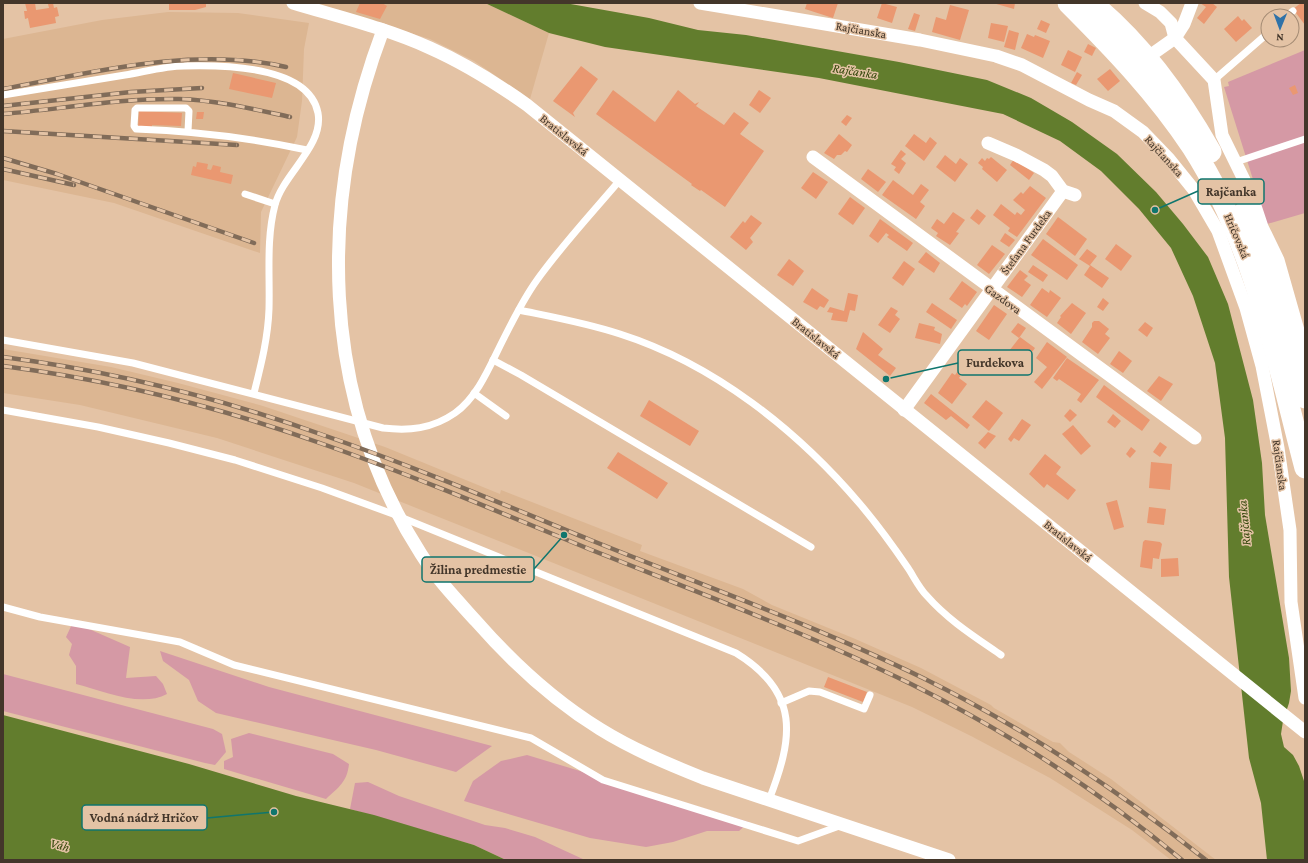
<svg xmlns="http://www.w3.org/2000/svg" width="1308" height="863" font-family="'Crimson Pro',serif">
  <rect width="100%" height="100%" fill="#e4c3a5"/>
  <g fill="#dcb692">
    <polygon points="310,3 485,3 549,33 530,99 474,61 430,39"/>
    <polygon points="168,12 238,13 309,23 304,49 302,101 297,137 261,212 260,253 114,203 3,180 3,39 102,20"/>
    <polygon points="3,349 111,367 178,383 263,406 385,447 500,494 501,490 642,545 640,551 743,589 772,605 853,638 921,668 991,705 994,708 1053,742 1060,743 1069,752 1111,779 1216,860 1171,860 1132,830 1050,778 971,736 912,707 354,483 217,438 80,405 3,393"/>
  </g>
  <g fill="#d599a5">
    <polygon points="1305,50 1305,213 1267,224 1224,87 1229,86 1228,82"/>
    <path d="M 73,622 L 130,647 L 126,678 L 156,676 L 163,684 L 167,694 C 141,708 103,691 76,684 L 76,666 L 69,655 L 72,644 L 66,637 Z"/>
    <polygon points="160,651 269,687 492,746 456,772 376,750 216,713 198,701 189,680 163,661"/>
    <polygon points="3,674 213,729 222,734 226,752 215,765 205,763 3,711"/>
    <path d="M 249,733 L 333,754 L 349,764 C 347,782 339,787 326,799 L 224,769 L 224,761 L 233,757 L 231,739 Z"/>
    <polygon points="527,755 749,822 739,831 707,831 673,842 646,847 590,838 464,801 473,781 501,761"/>
    <polygon points="368,782 399,796 485,825 505,828 535,837 585,860 506,860 474,845 350,809 355,783"/>
  </g>
  <g fill="#627d2d">
    <polygon points="485,3 565,3 649,18 698,30 746,35 899,62 987,80 1031,98 1072,122 1117,154 1156,192 1183,224 1208,257 1228,304 1253,400 1262,463 1265,515 1289,658 1291,691 1289,703 1283,721 1281,734 1284,747 1293,755 1299,766 1305,784 1305,860 1267,860 1261,803 1249,758 1229,577 1225,438 1215,363 1193,296 1171,248 1139,209 1101,171 1060,141 1003,114 819,78 605,47 549,33"/>
    <polygon points="3,715 189,764 296,796 374,815 474,845 506,860 3,860"/>
  </g>
  <g fill="#ea9871">
    <polygon points="25,3 35,3 36,10 49,8 48,4 53,3 54,8 57,7 59,16 55,17 56,23 30,28 28,18 25,19 24,11 27,11"/>
    <polygon points="169,3 206,3 206,7 195,10 169,10"/>
    <polygon points="360,3 382,3 387,6 380,19 356,12"/>
    <polygon points="807,3 838,3 833,18 805,9"/>
    <polygon points="882,3 897,7 892,23 877,18"/>
    <polygon points="993,3 1015,3 1014,9"/>
    <polygon points="1200,3 1212,3 1217,7 1204,24 1197,18 1206,7"/>
    <polygon points="1301,3 1305,3 1305,25 1293,9"/>
    <polygon points="950,5 969,10 960,40 932,32 936,17 946,20"/>
    <polygon points="914,13 920,15 915,31 908,29"/>
    <polygon points="1238,16 1242,21 1244,19 1252,28 1236,42 1224,29"/>
    <polygon points="1041,20 1050,24 1046,33 1037,29"/>
    <polygon points="991,23 1008,26 1004,42 988,38"/>
    <polygon points="1009,30 1019,33 1015,50 1004,47"/>
    <polygon points="1027,34 1034,37 1035,35 1050,41 1043,58 1021,48"/>
    <polygon points="1088,44 1096,48 1092,56 1084,52"/>
    <polygon points="1068,50 1082,57 1075,72 1061,65"/>
    <polygon points="581,66 598,79 573,113 575,117 553,101"/>
    <polygon points="1110,69 1120,81 1108,91 1097,79"/>
    <polygon points="1077,72 1082,75 1076,85 1071,83"/>
    <polygon points="233,73 276,83 272,98 229,89"/>
    <polygon points="1295,85 1298,93 1293,95 1289,88"/>
    <polygon points="613,90 655,122 678,90 695,104 699,102 696,106 724,125 734,112 749,123 740,134 764,151 725,207 701,190 700,191 691,185 692,184 596,114"/>
    <polygon points="759,90 771,98 760,113 749,105"/>
    <polygon points="139,111 182,113 181,126 152,125 152,131 138,130"/>
    <polygon points="197,112 204,112 203,119 196,119"/>
    <polygon points="847,115 852,118 846,126 841,122"/>
    <polygon points="839,134 852,145 847,152 845,151 841,155 837,155 834,159 824,153"/>
    <polygon points="914,134 926,143 930,137 937,143 924,161 905,146"/>
    <polygon points="901,150 906,154 901,159 906,163 899,174 894,170 896,167 891,164"/>
    <polygon points="945,155 956,164 960,158 968,164 955,182 936,167"/>
    <polygon points="991,157 1007,170 997,182 982,169 983,167 978,163 982,158 985,161 987,158 989,159"/>
    <polygon points="1014,159 1034,173 1029,180 1010,165"/>
    <polygon points="197,162 208,164 207,169 211,170 213,165 221,167 220,172 233,175 231,184 191,175 193,166 196,167"/>
    <polygon points="868,169 886,182 878,192 861,179"/>
    <polygon points="813,172 828,182 816,199 801,188"/>
    <polygon points="893,180 913,195 921,184 929,190 920,202 925,206 916,219 882,195"/>
    <polygon points="1030,186 1046,198 1017,237 1008,231 1010,228 993,215 1001,204 1015,215 1017,212 1021,215 1025,210 1013,200 1021,192 1023,194"/>
    <polygon points="850,197 865,208 853,225 838,214"/>
    <polygon points="977,209 986,216 979,225 970,218"/>
    <polygon points="953,212 965,220 956,232 959,233 950,245 936,236 938,233 931,228 937,219 944,224"/>
    <polygon points="751,215 762,223 750,238 753,242 746,250 730,237 743,221 745,223"/>
    <polygon points="1058,217 1087,239 1075,256 1046,234"/>
    <polygon points="880,219 913,243 907,251 887,237 889,235 886,233 878,243 869,236"/>
    <polygon points="1005,233 1015,240 1009,247 1000,241"/>
    <polygon points="1043,239 1078,265 1067,280 1031,255"/>
    <polygon points="1116,244 1132,256 1121,271 1105,259"/>
    <polygon points="992,245 1005,254 989,274 977,265"/>
    <polygon points="1087,249 1097,256 1090,265 1109,278 1102,288 1084,275 1090,266 1079,259"/>
    <polygon points="926,252 940,263 934,273 918,262"/>
    <polygon points="789,259 804,271 793,286 777,275"/>
    <polygon points="904,261 915,269 903,286 892,278"/>
    <polygon points="1033,265 1048,275 1043,282 1028,272"/>
    <polygon points="1020,270 1028,276 1024,280 1031,285 1022,297 1007,287"/>
    <polygon points="962,281 977,292 967,306 965,304 962,308 949,299"/>
    <polygon points="812,288 829,300 824,308 820,306 817,310 803,302"/>
    <polygon points="1042,288 1049,293 1050,290 1061,298 1047,317 1030,305"/>
    <polygon points="848,293 858,295 855,311 850,310 847,322 831,320 833,313 827,312 830,307 844,311"/>
    <polygon points="1103,298 1109,303 1103,311 1097,307"/>
    <polygon points="932,303 957,320 951,329 926,312"/>
    <polygon points="1072,303 1086,313 1071,334 1057,323 1061,317 1060,316"/>
    <polygon points="994,305 1007,314 989,340 976,331"/>
    <polygon points="891,307 898,311 895,315 900,319 890,333 878,325"/>
    <polygon points="1094,321 1099,321 1109,329 1105,334 1110,338 1098,354 1082,342 1092,327 1092,323"/>
    <polygon points="1145,322 1153,328 1147,337 1138,330"/>
    <polygon points="919,323 935,327 934,330 942,334 940,344 915,338"/>
    <polygon points="1018,323 1026,328 1019,338 1011,332"/>
    <polygon points="863,332 883,349 878,355 896,368 890,376 856,349"/>
    <polygon points="1020,337 1035,348 1018,372 1009,365 1003,374 995,369"/>
    <polygon points="1047,342 1067,357 1042,389 1034,382 1047,367 1036,358"/>
    <polygon points="1119,351 1132,361 1123,373 1110,364"/>
    <polygon points="1067,358 1099,380 1081,403 1077,400 1081,394 1059,379 1057,381 1053,378"/>
    <polygon points="958,371 962,373 959,378 967,384 952,404 938,393 952,373 955,375"/>
    <polygon points="1159,376 1173,384 1161,401 1147,391"/>
    <polygon points="1104,385 1150,420 1142,431 1096,397"/>
    <polygon points="931,394 970,425 967,429 951,416 946,420 924,403"/>
    <polygon points="649,400 699,431 690,446 640,416"/>
    <polygon points="986,400 1003,413 989,431 972,417"/>
    <polygon points="1070,409 1077,415 1070,422 1064,416"/>
    <polygon points="1113,414 1121,421 1115,428 1107,422"/>
    <polygon points="1022,419 1031,425 1019,441 1014,438 1011,442 1008,439"/>
    <polygon points="1073,425 1091,446 1081,455 1062,434"/>
    <polygon points="988,432 996,436 985,449 978,443"/>
    <polygon points="1160,442 1167,447 1160,457 1153,452"/>
    <polygon points="1131,447 1136,451 1130,458 1126,454"/>
    <polygon points="618,452 668,483 657,499 607,468"/>
    <polygon points="1045,454 1061,467 1056,474 1076,490 1068,500 1047,484 1044,488 1029,474"/>
    <polygon points="1151,462 1172,464 1170,490 1149,488"/>
    <polygon points="1117,500 1124,527 1114,530 1106,503"/>
    <polygon points="1149,507 1166,509 1164,525 1147,523"/>
    <polygon points="1145,540 1160,542 1162,544 1159,559 1153,558 1152,569 1140,567 1143,542"/>
    <polygon points="1178,558 1179,576 1161,577 1161,559"/>
    <polygon points="828,677 867,692 863,702 824,687"/>
  </g>
  <g fill="none" stroke-linecap="round" stroke-linejoin="round">
    <g stroke="#fff" stroke-width="7">
      <polyline points="1287,16 1293,11"/>
      <polyline points="1214,80 1268,33"/>
      <path d="M 3,95 C 44,88 84,82 125,75 C 144,72 165,66 184,66 C 221,65 309,65 318,113 C 324,146 283,174 275,205 C 266,239 270,275 269,309 C 268,338 261,365 254,393"/>
      <path d="M 188,131 L 189,111 L 186,108 L 137,108 L 135,110 L 134,126 L 136,129 C 193,131 251,138 307,150"/>
      <polyline points="1236,162 1305,139"/>
      <polyline points="245,194 275,204"/>
      <path d="M 519,310 C 553,317 587,323 620,334 C 714,364 797,430 860,504 C 877,524 893,546 908,568 C 914,577 919,588 927,596 C 948,620 975,637 1001,655"/>
      <path d="M 3,340 L 133,363 L 383,428 C 409,431 432,429 455,413 C 479,396 491,363 504,338 C 514,318 524,298 537,280 C 562,245 592,213 620,180"/>
      <polyline points="493,360 521,375 811,547"/>
      <polyline points="474,393 506,416"/>
      <path d="M 3,410 L 98,427 L 169,443 L 235,460 L 322,488 L 393,514 L 736,653 C 801,693 793,738 769,800"/>
      <polyline points="3,607 40,617 180,642 234,665 531,738 603,780 798,841 842,825"/>
      <polyline points="781,703 809,691 820,692 864,709 870,695"/>
    </g>
    <g stroke="#fff" stroke-width="13">
      <path d="M 293,3 C 339,17 386,28 430,48 C 464,63 496,83 527,105 L 1305,732"/>
      <polyline points="700,3 920,40 996,56 1022,65 1089,100 1114,111 1143,132 1169,159 1194,190 1218,231 1246,308 1262,366 1278,448 1290,530 1291,602 1305,698"/>
      <polyline points="1145,3 1160,12 1171,23 1175,38 1214,80 1222,135 1251,194 1262,227 1278,260 1305,355"/>
      <path d="M 383,30 C 318,202 319,395 421,554 C 436,578 457,600 476,621 C 512,662 553,700 600,729 C 632,749 668,764 703,778 L 949,860"/>
      <polyline points="1141,62 1175,38 1184,24 1192,3"/>
      <polyline points="988,143 1016,155 1044,170 1052,176 1063,191 1075,195"/>
      <polyline points="813,157 1195,438"/>
      <polyline points="904,410 1063,191"/>
    </g>
    <g stroke="#fff" stroke-width="21">
      <path d="M 1068,3 C 1113,48 1157,94 1192,147 C 1255,245 1276,358 1305,468"/>
      <path d="M 1092,3 C 1141,43 1180,97 1211,152"/>
      <path d="M 1243,213 C 1272,273 1288,333 1305,398"/>
    </g>
    <defs>
      <g id="rail">
        <path d="M 3,89 C 93,72 195,46 286,67"/>
        <polyline points="3,106 131,92 202,88"/>
        <path d="M 3,114 C 62,109 120,98 179,99 C 216,100 253,109 290,117"/>
        <polyline points="3,131 237,145"/>
        <polyline points="3,158 57,174 254,243"/>
        <polyline points="3,169 74,185"/>
        <path d="M 3,357 C 112,371 220,398 323,435 C 413,466 500,503 588,539 C 699,584 814,625 923,678 C 1024,728 1118,790 1206,860"/>
        <path d="M 3,366 C 110,380 216,406 317,442 C 409,474 499,512 589,549 C 697,592 807,633 911,684 C 1008,732 1099,791 1182,860"/>
      </g>
    </defs>
    <use href="#rail" stroke="#816c59" stroke-width="4.5"/>
    <use href="#rail" stroke="#e4c3a5" stroke-width="3" stroke-dasharray="9" stroke-linecap="butt"/>
  </g>
  <g text-anchor="middle" dominant-baseline="central" stroke-width="3" stroke-linejoin="round" paint-order="stroke">
    <g font-size="12" fill="#43362a" stroke="#e4c3a5">
      <text transform="translate(861 30) rotate(10)">Rajčianska</text>
      <text transform="translate(564 135) rotate(39)">Bratislavská</text>
      <text transform="translate(1164 156) rotate(48)">Rajčianska</text>
      <text transform="translate(1237 236) rotate(67)">Hričovská</text>
      <text transform="translate(1026 242) rotate(-54)">Štefana Furdeka</text>
      <text transform="translate(1003 299) rotate(36)">Gazdova</text>
      <text transform="translate(816 338) rotate(39)">Bratislavská</text>
      <text transform="translate(1280 465) rotate(82)">Rajčianska</text>
      <text transform="translate(1068 541) rotate(39)">Bratislavská</text>
    </g>
    <g font-size="13" font-style="italic" fill="#33460a" stroke="#e4c3a5">
      <text transform="translate(855 71) rotate(9)">Rajčanka</text>
      <text transform="translate(1244 523) rotate(-95)">Rajčanka</text>
      <text transform="translate(60 845) rotate(15)">Váh</text>
    </g>
  </g>
  <path fill="none" stroke="#0f766e" stroke-width="1.5" d="M1155 210L1198 191M886 379L958 363M564 535L534 569M274 812L207 818"/>
  <g fill="#0f766e" stroke="#e4c3a5" stroke-width="1.5">
    <circle cx="1155" cy="210" r="4"/>
    <circle cx="886" cy="379" r="4"/>
    <circle cx="564" cy="535" r="4"/>
    <circle cx="274" cy="812" r="4"/>
  </g>
  <g fill="#e4c3a5" stroke="#0f766e" stroke-width="1.5">
    <rect x="1198" y="179" width="66" height="25" rx="4"/>
    <rect x="958" y="350" width="74" height="25" rx="4"/>
    <rect x="422" y="557" width="112" height="25" rx="4"/>
    <rect x="82" y="805" width="125" height="25" rx="4"/>
  </g>
  <g font-size="13" text-anchor="middle" font-weight="bold" fill="#43362a">
    <text x="1231" y="196">Rajčanka</text>
    <text x="995" y="367">Furdekova</text>
    <text x="478" y="574">Žilina predmestie</text>
    <text x="144" y="822">Vodná nádrž Hričov</text>
  </g>
  <rect width="1308" height="863" fill="none" stroke="#43362a" stroke-width="8"/>
  <g transform="translate(1280 28) rotate(181)"><circle r="19" fill="#e4c3a5" stroke="#a48b74"/>
  <path d="M0-3L7 15L0 10L-7 15Z" fill="#2f72a8"/>
  <text y="-6" font-size="11" font-weight="bold" text-anchor="middle" fill="#43362a">N</text>
  </g>
</svg>
